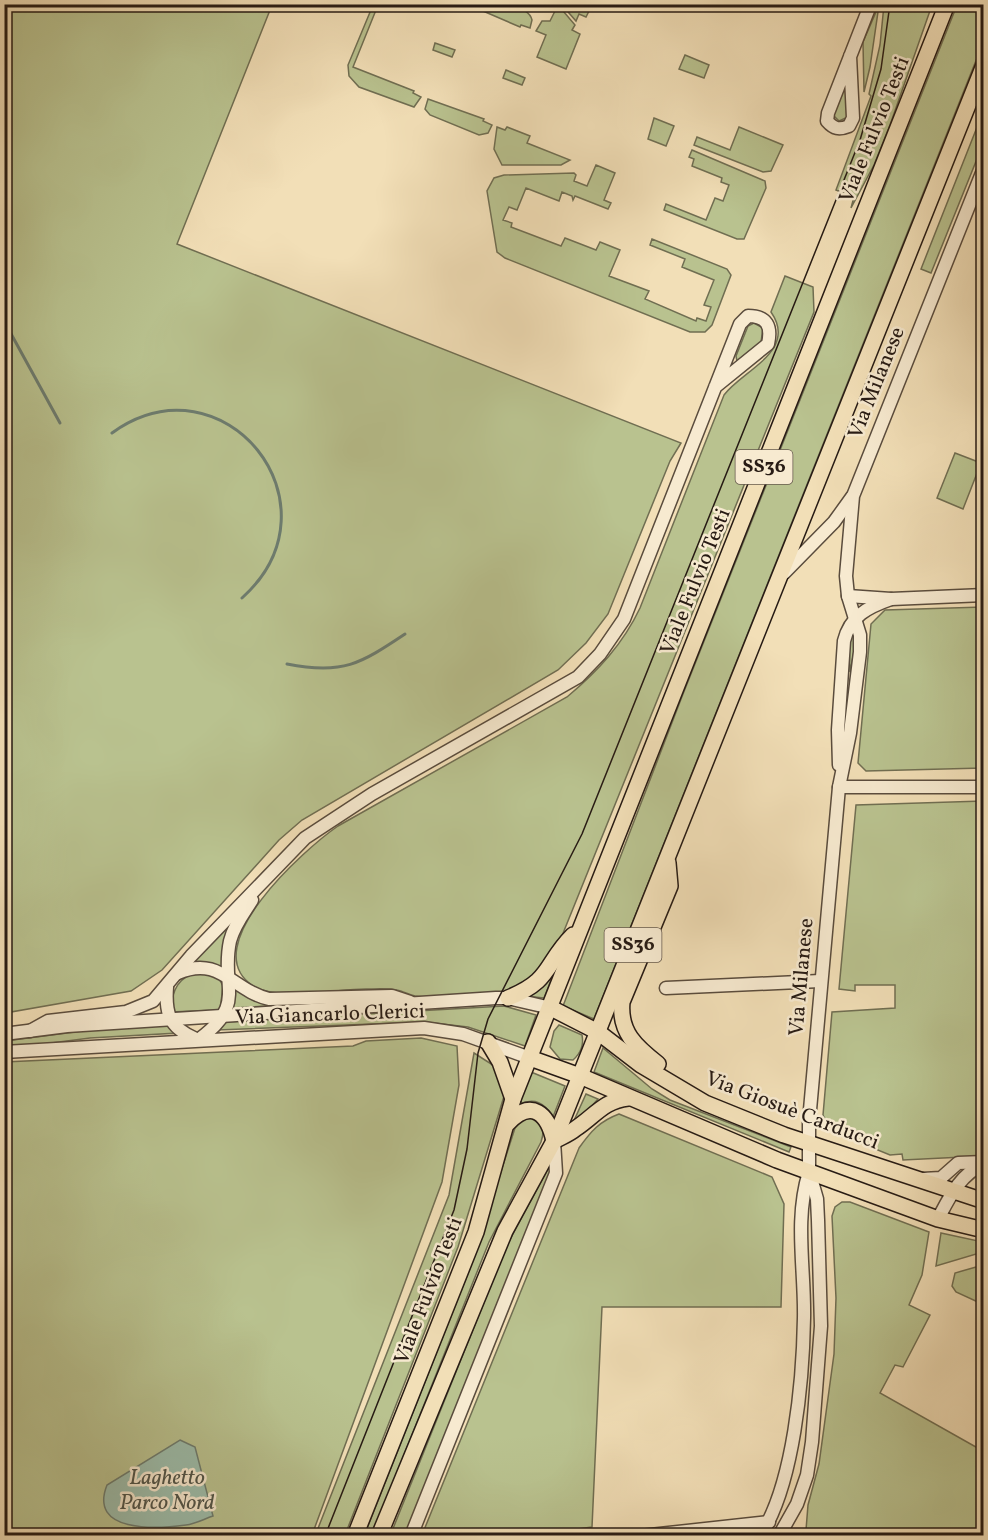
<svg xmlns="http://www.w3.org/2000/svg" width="988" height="1540" font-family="Vollkorn,serif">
  <rect width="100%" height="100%" fill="#f2dfb7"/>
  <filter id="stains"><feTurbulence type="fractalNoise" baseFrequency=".00333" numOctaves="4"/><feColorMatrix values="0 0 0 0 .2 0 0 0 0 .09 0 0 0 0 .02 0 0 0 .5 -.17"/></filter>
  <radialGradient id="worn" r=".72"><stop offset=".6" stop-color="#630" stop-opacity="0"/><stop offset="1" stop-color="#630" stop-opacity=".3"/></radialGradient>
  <g fill="#b9c28f" stroke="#706e52" stroke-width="1.5">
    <polygon points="4,5 272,5 177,244 681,443 670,461 608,614 586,643 558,670 302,820 279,840 162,970 131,991 5,1013"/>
    <polygon points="373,5 378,5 353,67 414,91 413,93 421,97 414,107 359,87 349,76 348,65"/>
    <path d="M 469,5 C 485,4 528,1 532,20 L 530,28 L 521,25 L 520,27 Z"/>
    <polygon points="558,5 575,25 572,30 580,34 566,69 537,57 546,35 536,31 542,21 550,21"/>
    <polygon points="562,5 592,5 586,17 579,14 576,21"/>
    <polygon points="879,5 870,67 864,92 863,42"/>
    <polygon points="884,5 932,5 890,125 874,165 851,208 854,197 836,190 871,96 869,94 880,45"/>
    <polygon points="957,5 983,5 983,43 594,1019 563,1006 683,694"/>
    <polygon points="435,43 455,50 452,57 433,50"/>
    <polygon points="685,55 709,65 704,78 679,69"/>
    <polygon points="506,70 525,78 522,85 503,78"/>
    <polygon points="846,84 848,117 839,121 833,115"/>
    <polygon points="428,99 484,119 483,121 492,125 488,133 479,135 430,115 425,109"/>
    <polygon points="983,112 983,144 931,273 921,269"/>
    <polygon points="654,118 674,126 666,146 648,139"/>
    <polygon points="497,127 505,130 507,127 530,136 527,143 570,160 561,165 502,165 494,149"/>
    <polygon points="739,127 783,145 771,171 763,172 694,145 697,137 730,150"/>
    <polygon points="692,150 765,181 766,188 744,239 737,239 664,210 666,204 706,220 715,198 723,201 729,185 721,182 722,178 692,166 694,159 689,157"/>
    <polygon points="596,165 615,173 604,200 611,203 608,209 575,196 573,200 572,196 562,192 559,201 526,188 517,210 509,207 503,220 512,223 511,227 561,246 565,238 596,250 600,242 620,250 609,276 649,291 645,299 696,321 697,318 706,321 711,307 704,305 714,280 682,267 685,259 650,245 652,239 727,269 731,275 712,325 705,332 690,332 505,258 497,252 487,191 494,178 504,175 574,173 576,175 574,181 587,186"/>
    <path d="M 785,276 L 813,287 L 814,312 L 551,963 C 540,971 524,988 510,992 C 497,996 429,998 415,996 C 409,995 403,991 397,990 C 388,988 376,989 366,989 C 337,989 276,1001 253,986 C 194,947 306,848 338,826 L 567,697 C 598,671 623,644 640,608 L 724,395 C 743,370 798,351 771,312 Z"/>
    <polygon points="754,323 763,328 761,342 737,361 736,356 748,326"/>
    <polygon points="955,453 981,463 963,509 937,498"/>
    <polygon points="983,607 983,768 866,771 858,763 871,624 885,610"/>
    <polygon points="852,633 856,641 850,672 849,644"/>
    <polygon points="983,801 983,1156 903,1160 902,1154 890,1155 831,1131 823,1115 832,1012 895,1008 895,985 855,985 855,991 839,989 856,805"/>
    <polygon points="240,908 225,970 191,963"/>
    <path d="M 201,971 L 218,977 L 223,986 L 220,1010 L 170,1012 C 172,990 178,976 201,971 Z"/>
    <polygon points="553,975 544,998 525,996"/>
    <polygon points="234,986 255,1001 329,1003 231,1008"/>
    <polygon points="504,1006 536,1015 525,1046 468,1027 425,1022 217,1030 224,1022"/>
    <polygon points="170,1025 178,1033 90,1038 5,1049 5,1041 98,1029"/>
    <path d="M 559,1025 L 582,1035 C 584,1045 581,1053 573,1060 L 560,1059 L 550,1047 L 554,1031 Z"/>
    <polygon points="421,1038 457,1046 459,1085 442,1182 312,1535 5,1535 4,1062 353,1046 366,1041"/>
    <polygon points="603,1048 652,1089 670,1100 791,1147 789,1152 594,1072"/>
    <polygon points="474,1053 496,1067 505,1093 458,1247 345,1535 315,1536 449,1195"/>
    <path d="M 531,1072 L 565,1086 L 553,1117 C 544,1102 535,1098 519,1104 Z"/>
    <polygon points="586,1094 598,1099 574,1126 572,1125"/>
    <path d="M 619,1114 L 772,1177 L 784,1204 L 781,1307 L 602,1307 L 592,1527 L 527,1536 L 422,1535 L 579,1148 C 591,1131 600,1121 619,1114 Z"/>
    <path d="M 525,1117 C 542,1118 546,1127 541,1142 L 489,1242 L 372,1535 L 364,1536 L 470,1268 L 515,1128 Z"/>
    <polygon points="550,1165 553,1166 406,1535 390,1536 507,1245"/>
    <polygon points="842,1202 850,1202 929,1232 922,1275 909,1305 930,1315 903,1367 895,1365 880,1393 983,1451 983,1535 818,1536 806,1530 808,1505 819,1464 834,1354 836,1298 832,1216 835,1207"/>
    <polygon points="941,1233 983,1242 983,1252 936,1266"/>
    <polygon points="983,1265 983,1297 980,1303 956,1292 952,1286 955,1273"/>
  </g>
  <path fill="#9cbdab" stroke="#6d7c6f" stroke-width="1.5" d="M 180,1440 L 195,1447 L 213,1516 C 204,1519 195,1524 186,1525 C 156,1529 88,1533 107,1485 Z"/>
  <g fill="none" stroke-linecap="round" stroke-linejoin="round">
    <g stroke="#6d7c6f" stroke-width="3">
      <polyline points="4,321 60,423"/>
      <path d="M 112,433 C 223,353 346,504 242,598"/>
      <path d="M 287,664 C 343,675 360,664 405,634"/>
    </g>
    <defs>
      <g id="minor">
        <path d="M 850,56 L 853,118 L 849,126 C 839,130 834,129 827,121 L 828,113 L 869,8 L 872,4"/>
        <polyline points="784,573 834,522 852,497"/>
        <polyline points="848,596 891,599 984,595"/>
        <path d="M 839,765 L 838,730 L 844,641 C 850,616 868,607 891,599"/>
        <polyline points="839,787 984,787"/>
        <path d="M 178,973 C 220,955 232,990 269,999 L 392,996 L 410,1002"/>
        <path d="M 167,987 C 165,1013 169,1027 194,1038"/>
        <polyline points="666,988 820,981"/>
        <path d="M 30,1031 L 48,1021 L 126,1012 L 153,1001 L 191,956 L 305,838 L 372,794 L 578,677 L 600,654 L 624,619 L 740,324 L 748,316 C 767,316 772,326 768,344 L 715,387"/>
        <polyline points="4,1034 67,1026 496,998 508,998 551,1008"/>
        <path d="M 198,1040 C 248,1004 220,987 230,941 C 234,925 244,913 252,900"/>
        <polyline points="4,1052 424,1028 463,1034 530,1058"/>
        <polyline points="922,1179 941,1178 958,1163 984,1162"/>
        <path d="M 938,1219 C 949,1198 960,1174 984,1164"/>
        <polyline points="411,1536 556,1173 554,1141"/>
        <polyline points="641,1536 769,1522"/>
        <path d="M 760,1536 C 794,1485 803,1379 804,1318 C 805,1269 794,1220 809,1172"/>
        <polyline points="779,1536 797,1504 807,1475 812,1442 821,1326 818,1220 817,1199 809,1171 809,1121 839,787 850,733 860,652 860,635 848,596 846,576 853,496 984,168"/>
      </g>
      <g id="major">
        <path d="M 508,998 C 553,980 544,964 573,935"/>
        <polyline points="551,1008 598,1032 641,1065 705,1103 784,1135 984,1201"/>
        <polyline points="488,1042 500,1062 513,1099"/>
        <polyline points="530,1058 580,1076 777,1160 938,1219 984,1230"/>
        <path d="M 658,1064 C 636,1047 619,1032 622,1002 L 670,886 L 668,863"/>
        <path d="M 508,1123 C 532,1098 548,1114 554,1141"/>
        <path d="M 554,1141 C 561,1137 569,1134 575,1129 C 595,1116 603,1101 628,1098"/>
        <polyline points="355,1536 476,1232 513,1099 947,4"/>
        <polyline points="379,1536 505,1231 554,1141 984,65"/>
      </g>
    </defs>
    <use href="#minor" stroke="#5a4c3d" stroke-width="15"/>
    <use href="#major" stroke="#271b14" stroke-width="18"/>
    <use href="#minor" stroke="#f7ead0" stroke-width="12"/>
    <use href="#major" stroke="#f2dfb7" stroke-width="15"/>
    <polyline stroke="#271b14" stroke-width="1.5" points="325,1536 454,1210 467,1149 478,1053 488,1019 582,834 860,140 881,69 890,4"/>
  </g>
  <g text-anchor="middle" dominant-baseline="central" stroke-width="5" stroke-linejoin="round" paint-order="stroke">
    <g fill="#f7ead0" stroke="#65594c" stroke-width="1.5">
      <rect x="735.5" y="450" width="57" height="34" rx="4.5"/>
      <rect x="604.5" y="928" width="57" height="34" rx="4.5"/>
    </g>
    <g font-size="20" font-weight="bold" fill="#271b14">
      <text x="764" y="467">SS36</text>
      <text x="633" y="945">SS36</text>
    </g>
    <g font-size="21" fill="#271b14" stroke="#f7ead0">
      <text transform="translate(875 130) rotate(-68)">Viale Fulvio Testi</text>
      <text transform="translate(877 383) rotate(-68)">Via Milanese</text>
      <text transform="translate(696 582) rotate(-68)">Viale Fulvio Testi</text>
      <text transform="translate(802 977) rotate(-85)">Via Milanese</text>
      <text transform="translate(330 1015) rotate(-2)">Via Giancarlo Clerici</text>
      <text transform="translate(792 1111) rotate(21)">Via Giosuè Carducci</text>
      <text transform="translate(429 1291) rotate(-69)">Viale Fulvio Testi</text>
    </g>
    <g font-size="22" font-style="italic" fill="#505449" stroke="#f7ead0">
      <text x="167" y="1478">Laghetto<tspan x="167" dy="25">Parco Nord</tspan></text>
    </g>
  </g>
  <rect width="988" height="1540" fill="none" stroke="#f2dfb7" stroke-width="24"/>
  <rect x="6" y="6" width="976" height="1528" fill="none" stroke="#271b14" stroke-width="3"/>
  <rect x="12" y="12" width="964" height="1516" fill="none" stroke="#271b14" stroke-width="1.5"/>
  <rect width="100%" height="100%" filter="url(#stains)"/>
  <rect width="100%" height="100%" fill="url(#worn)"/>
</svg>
